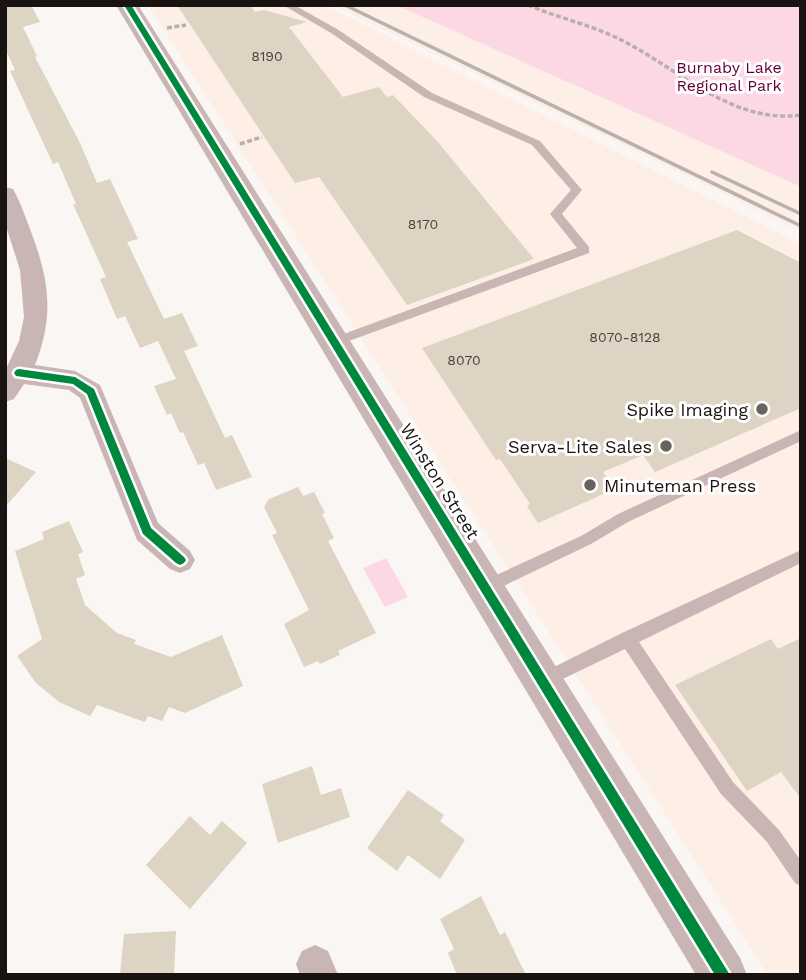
<svg xmlns="http://www.w3.org/2000/svg" width="806" height="980" font-family="'Work Sans',sans-serif">
  <rect width="100%" height="100%" fill="#faf6f4"/>
  <g fill="#fdefe6">
    <polygon points="148,5 324,5 801,244 801,975 768,975"/>
    <polygon points="333,5 396,5 801,187 801,231"/>
  </g>
  <g fill="#fcd8e4">
    <polygon points="396,5 801,5 801,187"/>
    <polygon points="386,558 408,597 385,607 363,568"/>
  </g>
  <g fill="#ddd4c4">
    <polygon points="5,5 31,5 40,22 23,27 37,56 35,57 80,143 97,183 110,179 138,239 127,242 164,319 182,313 198,346 184,351 225,438 232,435 252,477 216,490 204,463 198,465 183,432 180,433 171,413 167,415 154,386 176,379 158,341 140,348 125,316 117,319 100,279 106,277 73,204 76,204 58,162 53,164 10,71 15,70 5,48"/>
    <polygon points="177,5 250,5 255,12 264,10 307,22 289,27 343,97 379,87 387,97 393,95 437,141 534,259 407,305 319,177 295,183"/>
    <polygon points="737,230 801,263 801,408 655,472 643,455 603,472 615,489 538,523 527,506 530,504 500,459 496,460 422,348"/>
    <polygon points="5,458 36,472 5,507"/>
    <polygon points="298,487 303,496 314,492 325,513 322,514 334,538 328,541 376,633 338,651 340,655 320,664 318,661 304,667 284,624 309,610 272,535 277,533 264,507 269,499"/>
    <polygon points="69,521 83,552 78,554 85,575 76,579 85,605 117,633 136,640 134,644 171,657 222,635 243,686 185,713 169,707 162,721 148,716 145,722 97,705 90,716 59,702 36,683 17,656 42,639 15,551 44,539 42,532"/>
    <polygon points="801,638 801,799 781,772 747,791 675,685 771,639 778,649"/>
    <polygon points="312,766 321,795 341,788 350,817 278,843 262,784"/>
    <polygon points="408,790 444,815 440,821 465,840 440,879 408,855 397,871 367,848"/>
    <polygon points="190,816 210,835 222,821 247,843 190,909 146,865"/>
    <polygon points="481,896 500,935 505,932 526,975 457,975 448,953 454,949 440,919"/>
    <polygon points="176,931 174,975 120,975 124,934"/>
  </g>
  <g fill="none" stroke-linecap="round" stroke-linejoin="round">
    <g stroke="#baafad" stroke-width="3.5" stroke-dasharray="5 2.5" stroke-linecap="butt">
      <path d="M 528,5 C 556,17 587,24 615,37 C 674,64 730,125 801,115"/>
      <polyline points="167,28 186,25"/>
      <polyline points="240,144 262,137"/>
    </g>
    <g fill="#c9b6b4" fill-rule="evenodd">
      <polygon points="283,5 294,5 337,29 432,93 540,141 582,190 562,214 589,247 589,253 338,345 330,345 328,342 330,339 577,248 550,214 571,190 532,145 424,97 331,33"/>
      <polygon points="801,430 801,441 628,522 591,544 491,592 486,594 481,592 479,587 481,582 581,536 618,514"/>
      <polygon points="801,550 801,563 639,642 733,782 779,830 801,861 801,886 795,883 767,842 721,794 625,649 544,688 538,685 536,680 538,675 622,633"/>
    </g>
    <g fill="#c9b6b4" fill-rule="evenodd">
      <path d="M 5,187 L 13,189 C 20,201 25,216 30,229 C 49,279 55,314 35,365 L 75,371 L 100,385 L 158,523 L 190,551 L 195,560 L 190,569 L 180,573 L 170,569 L 137,540 L 80,398 L 69,390 L 24,384 L 14,399 L 5,402 L 5,371 L 19,341 L 24,317 L 20,270 L 5,223 Z"/>
      <polygon points="315,945 328,951 338,975 300,975 296,964 302,951"/>
    </g>
    <polygon fill="#c9b6b4" fill-rule="evenodd" points="116,5 138,5 740,958 747,975 696,975"/>
    <g stroke="#bab0ae" stroke-width="3.5">
      <polyline points="345,5 801,226"/>
      <polyline points="712,172 801,214"/>
    </g>
    <defs>
      <g id="cycleway">
        <polygon points="124,5 131,5 730,975 715,975"/>
        <polygon points="19,369 75,377 94,389 151,528 184,557 186,560 184,563 180,565 176,563 143,534 87,394 73,384 16,376 14,373 16,370"/>
      </g>
    </defs>
    <use href="#cycleway" stroke="#fff" stroke-width="5"/>
    <use href="#cycleway" fill="#00873e" fill-rule="evenodd"/>
  </g>
  <g fill="#686360" stroke="#fff" stroke-width="2.5">
    <circle cx="762" cy="409" r="7"/>
    <circle cx="666" cy="446" r="7"/>
    <circle cx="590" cy="485" r="7"/>
  </g>
  <g text-anchor="middle" dominant-baseline="central" stroke-width="6" stroke-linejoin="round" paint-order="stroke">
    <g font-size="14" fill="#4a443e">
      <text x="267" y="56">8190</text>
      <text x="423" y="224">8170</text>
      <text x="625" y="337">8070-8128</text>
      <text x="464" y="360">8070</text>
    </g>
    <g font-size="16" fill="#630037" stroke="#fff">
      <text x="729" y="67">Burnaby Lake<tspan x="729" dy="18">Regional Park</tspan></text>
    </g>
    <g font-size="18" fill="#191411" stroke="#fff" text-anchor="end">
      <text x="748" y="409">Spike Imaging</text>
      <text x="652" y="446">Serva-Lite Sales</text>
      <text x="604" y="485" text-anchor="start">Minuteman Press</text>
    </g>
    <g font-size="18" fill="#191411" stroke="#fff">
      <text transform="translate(440 481) rotate(58)">Winston Street</text>
    </g>
  </g>
  <rect width="806" height="980" fill="none" stroke="#191411" stroke-width="14"/>
</svg>
